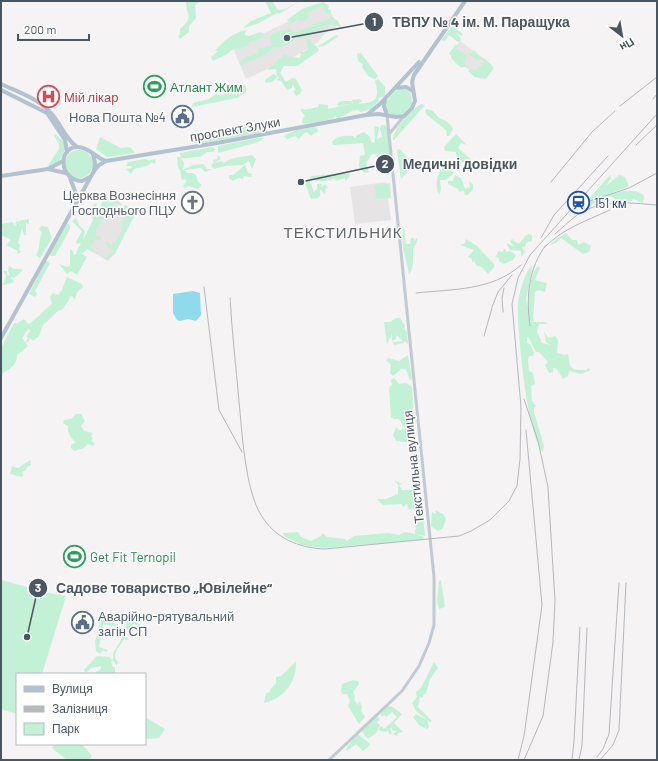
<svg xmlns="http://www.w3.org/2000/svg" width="658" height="761" font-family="Barlow,sans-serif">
  <rect width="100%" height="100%" fill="#f5f3f3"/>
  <g fill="#e6e4e5">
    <polygon points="325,4 338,25 324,34 318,42 294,57 246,79 233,48"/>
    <polygon points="460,41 492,65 481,79 450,55"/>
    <polygon points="386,182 391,220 355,224 350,187"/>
    <polygon points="109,200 135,215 108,261 82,246"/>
  </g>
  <g fill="#c3f1d5">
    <path d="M 186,1 L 201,1 L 195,5 L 196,18 L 189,26 L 189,32 L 180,39 L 178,36 L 180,34 L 180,29 C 195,16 186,16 186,1 Z"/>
    <polygon points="265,1 272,1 278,10 285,9 300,1 279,14 277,13 257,24 243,28 251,21 271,13"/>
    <polygon points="323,2 329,6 328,9 331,10 331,14 326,14 322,6 307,13 309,17 306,20 300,21 297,19 291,24 287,20 302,9"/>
    <path d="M 332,17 L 338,21 L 341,27 L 332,24 L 305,37 L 297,39 L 295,36 L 296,39 C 290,43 281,48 274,47 C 267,56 251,60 241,65 L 239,63 L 248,56 L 252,56 L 253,54 L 258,53 L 259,48 L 272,46 L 270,39 L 268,38 L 274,33 L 286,30 L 287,31 L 289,28 L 293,33 L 298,32 L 305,28 L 310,27 Z"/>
    <polygon points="452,26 463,34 462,36 455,32 460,37 461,41 458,42 449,35 445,41 441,40"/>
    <path d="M 246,30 L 245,35 L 249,36 L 260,32 L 264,34 L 262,38 L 250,42 L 247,46 L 232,50 L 227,54 L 213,61 L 211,57 L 218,51 L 215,51 C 223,41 233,33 246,30 Z"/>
    <path d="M 336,35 L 339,36 L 324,46 L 317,47 L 319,50 C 314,55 304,60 298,66 L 284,66 L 280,73 L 286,82 L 292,78 L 296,79 L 302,90 L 300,94 L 296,96 L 293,91 L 296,90 L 292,84 L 292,88 L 287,90 L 281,81 L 276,80 L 279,78 L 278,76 L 272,82 L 266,83 L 265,80 L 273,74 L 277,76 L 276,69 L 267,70 L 277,62 L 278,58 L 281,59 L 285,54 L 289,57 L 300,58 L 301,52 L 304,52 L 308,49 L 307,38 L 317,47 Z"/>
    <polygon points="455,45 458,46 456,49 467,55 464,62 467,67 460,67 451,58 451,55 449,54"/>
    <polygon points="474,50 479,56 485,59 494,68 486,79 475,77 468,71 471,68 475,71 485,62 481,59 477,60 467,53 472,53"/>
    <polygon points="361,53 378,76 375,79 368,76 362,67 363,64 358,61 357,54"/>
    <path d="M 378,79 L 385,87 L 385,96 L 378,98 L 379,101 L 371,109 L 361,112 L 358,110 L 352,111 L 339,118 L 335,116 L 334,118 C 328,120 306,125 302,123 L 303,118 L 305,116 L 301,111 L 302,108 L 304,110 L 318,107 L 319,104 L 328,105 L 328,109 L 350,104 L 338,106 L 337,104 C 340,100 346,101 351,101 L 353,104 L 352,100 L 359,99 L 362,101 L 358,104 C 377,102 380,99 375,81 Z"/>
    <polygon points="242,85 245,85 247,91 237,98 192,107 193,103 209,99 216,94 219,95 238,92"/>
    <polygon points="403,88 411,93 412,104 404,113 393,116 387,111 386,102 394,92"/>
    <path d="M 422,104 L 425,105 L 394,140 L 393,140 C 392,130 413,107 422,104 Z"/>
    <path d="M 427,109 L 433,111 L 439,118 C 443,118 452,125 453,129 L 449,136 L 447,136 L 446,130 L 426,114 L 425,111 Z"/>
    <path d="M 257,125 L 261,129 L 259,133 L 200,144 L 193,142 L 194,140 L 203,138 L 207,134 L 210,135 L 219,132 L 222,133 L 224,130 L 227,134 L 230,133 C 232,127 248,125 254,127 Z"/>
    <path d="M 382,125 L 385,125 L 387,128 L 392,163 L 391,167 L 383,170 L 377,168 L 378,165 L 382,162 L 375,154 L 372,154 L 366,163 L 369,172 L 364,173 L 359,166 L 360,156 L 365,155 L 363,143 L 333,145 L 332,142 C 336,136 346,135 353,136 L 355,138 L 357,135 L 364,132 L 370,137 L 372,143 L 375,142 L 374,126 L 379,127 L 377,139 L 382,137 L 380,128 Z"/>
    <polygon points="314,127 317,128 318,131 311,136 307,132 304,133 299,139 295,136 287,139 284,136 297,130"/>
    <path d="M 55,134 L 64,142 C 66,156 60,163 47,167 L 59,149 L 59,144 L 54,135 Z"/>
    <polygon points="456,134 467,145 461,143 458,148 472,160 472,163 466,165 456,156 456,152 445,151 444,147"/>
    <polygon points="100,137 121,148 130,147 135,153 107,157 96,149"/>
    <polygon points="257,138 264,138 259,142 218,153 218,146"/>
    <path d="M 212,147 L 215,149 L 213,152 L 207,152 L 200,157 C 194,156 188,159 181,158 L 184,163 L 183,170 L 193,165 L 204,164 L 207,169 L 212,169 L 205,172 L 201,168 L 185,170 L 187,173 L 192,173 L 196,175 L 198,182 L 201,184 L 201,186 L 197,189 L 188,186 L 185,188 L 183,186 L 187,181 L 185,179 L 182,180 L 180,170 L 178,168 L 177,157 L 181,157 L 180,153 Z"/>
    <polygon points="399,149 415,164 401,179 397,150"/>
    <circle cx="79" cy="164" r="14"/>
    <path d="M 218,155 L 221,159 L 214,163 L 222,161 L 224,163 C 232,157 242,157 252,155 L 256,159 L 252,169 L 249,161 L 243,165 L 225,166 L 214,169 L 211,165 L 214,163 L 213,160 L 217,159 Z"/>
    <polygon points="156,157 145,159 150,161 150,160 156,159 155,164 151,162 149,165 134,169 131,174 126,169 132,168 131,166 126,166 128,162"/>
    <polygon points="245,165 248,173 252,174 251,177 244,176 243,179 238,178 233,181 229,178 229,175 233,175"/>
    <path d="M 447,166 L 454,173 L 446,180 L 440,180 L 441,189 L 439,195 C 435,184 436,171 447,166 Z"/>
    <path d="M 349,173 L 350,176 L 345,181 L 345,178 L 336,181 L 334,179 C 325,182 317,182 309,178 L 311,176 Z"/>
    <polygon points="455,175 461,178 465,189 470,187 469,181 473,184 473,189 468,195 465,195 464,190 459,192 458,189 448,184 448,181 453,181"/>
    <path d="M 610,175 L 611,178 L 606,186 L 619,175 L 625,177 L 629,186 L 604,196 C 615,193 635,186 644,196 L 643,203 L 633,199 L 632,201 L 617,200 L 610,196 L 608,201 L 597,202 L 572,217 L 587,203 L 603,196 L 585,203 Z"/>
    <polygon points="309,179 314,192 317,189 317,184 322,184 321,188 325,184 328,188 326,188 325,194 320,189 320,196 318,198 311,199 304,181"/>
    <polygon points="390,183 391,198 376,199 375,185"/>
    <polygon points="108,197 118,201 122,204 122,206 113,203 113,216 105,215 96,229 96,236 100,236 102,240 95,240 92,237 94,243 90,247 98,253 97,254 87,249 83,253 76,253 81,243 77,244 76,242 82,231 72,221 76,218 79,225 85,231 83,240 93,220 90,210 95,203 97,205 95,209 100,209 102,202"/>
    <path d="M 125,205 L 129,207 L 128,213 L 130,210 L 134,210 L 134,216 L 115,254 L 107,261 L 106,258 L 114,251 L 109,248 L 105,242 L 107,241 L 109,244 L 113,245 L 112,243 L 115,243 C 119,236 124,230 122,222 L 124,221 L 122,219 L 122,218 L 127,220 L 124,216 L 128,213 L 121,214 L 121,210 Z"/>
    <polygon points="29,219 29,224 26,223 26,235 24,235 22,228 18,243 20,245 19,249 21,252 17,254 18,251 6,245 11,240 1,235 3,229 1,229 1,224 12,222 15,226 17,226 15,225 17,221 19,222 21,220"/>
    <polygon points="67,223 70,225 70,229 55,256 51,256 49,254"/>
    <path d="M 41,226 L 48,227 L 52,238 L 40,258 L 36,255 C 41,248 38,240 42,233 L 39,229 Z"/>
    <path d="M 404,227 L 406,244 L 413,244 L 410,244 L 411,238 L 414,238 L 414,241 L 417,238 C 418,243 414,246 413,250 C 413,258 414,268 409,275 C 407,260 399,243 404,227 Z"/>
    <polygon points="566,233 572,240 577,240 578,245 584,242 591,246 589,252 583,254 561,238 556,243 550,245 557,238"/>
    <polygon points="530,234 532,236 532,241 526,243 525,247 522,247 525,252 521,257 521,251 510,250 507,245 507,243 514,247 510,241 512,239 517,243 520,243 526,235"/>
    <polygon points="466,239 477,246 494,264 494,267 488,274 482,267 477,266 474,261 472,262 472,259 468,257 474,250 460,245 465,243"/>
    <polygon points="505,248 506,252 510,251 516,255 513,260 504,264 499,261 499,258 495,257 499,251 502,252"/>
    <polygon points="70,249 72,250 74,255 79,252 87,257 77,275 71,271 67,274 59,264 67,267 70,266"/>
    <polygon points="46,260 50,263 35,291 37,294 35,297 29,294"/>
    <path d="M 533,265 L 526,299 L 531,322 L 545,322 L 548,324 L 539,324 L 537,332 L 542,343 L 551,345 L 546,342 L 544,331 L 548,338 L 555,336 L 558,340 L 557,353 L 565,355 L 568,354 C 570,367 569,371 587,370 L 588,368 L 591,370 L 581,374 L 569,371 L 568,376 L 563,379 L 556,368 L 553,368 L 553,372 L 549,373 L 545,365 L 548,362 L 539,352 L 536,352 L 529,338 L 527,337 L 527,343 L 530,344 L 534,353 L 533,356 L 529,356 L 528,360 L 529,371 L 533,373 L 535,384 L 531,386 L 532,401 L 536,406 L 534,408 L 534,412 L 544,446 L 543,452 C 527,435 517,330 518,304 C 519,294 525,270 533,265 Z"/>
    <polygon points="9,266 14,269 22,269 22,271 14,278 10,276 14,282 4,285 2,284 4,283 6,276 3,271 7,271 7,275 10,276 8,270"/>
    <path d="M 538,266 L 540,268 L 535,280 L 547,283 L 545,292 L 539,290 L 535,292 L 533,318 L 534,321 L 532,322 C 524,312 529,275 538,266 Z"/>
    <path d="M 67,277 L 82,284 L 83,287 L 77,292 L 75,299 L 71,296 L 63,309 L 58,311 L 43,325 L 39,336 L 33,341 L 30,338 L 29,341 L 25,343 L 28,338 L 26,336 L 31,331 L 28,329 L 22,338 L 28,346 L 17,355 C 17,366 10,368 3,373 L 1,379 L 1,348 L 14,323 L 18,323 L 24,319 L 28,324 C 38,319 43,310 52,304 L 50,297 L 53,293 L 58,295 L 62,290 Z"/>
    <polygon points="396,318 400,318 405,326 404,329 407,332 408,344 404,341 404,343 394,345 393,342 403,341 396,335 396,339 392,341 392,334 387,344 384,322 390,322"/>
    <polygon points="408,355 412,378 410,381 406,369 401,369 393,376 390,373 391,365 386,360 389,358 399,361"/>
    <path d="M 394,378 L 399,384 L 406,383 L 412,387 L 415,438 L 412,442 C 407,442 400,442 396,441 L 393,435 L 396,427 L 399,430 L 405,429 L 399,419 L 394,419 L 391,417 L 389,387 L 392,385 L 391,380 Z"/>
    <path d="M 76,414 L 81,414 L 85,421 L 81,426 L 84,431 L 93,433 L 91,436 L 93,438 L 91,441 L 95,443 L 93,446 L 88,444 L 84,448 L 74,451 L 71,448 L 71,445 L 76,442 C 71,439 67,432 68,426 L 63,423 L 64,420 L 71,419 Z"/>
    <polygon points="30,460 31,465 27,467 26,470 21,472 24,475 22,477 10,474 12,466 18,468"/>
    <polygon points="394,480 402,484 399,485 402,490 419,490 421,493 425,536 415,534 424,537 422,540 323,548 302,545 284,536 283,533 298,532 301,537 311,541 321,536 323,533 327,537 345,539 347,541 354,536 388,533 399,535 405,532 415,534 417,516 419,513 416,512 416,509 408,509 407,503 404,507 401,504 383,505 377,499 386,499 398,494 398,485"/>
    <polygon points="435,510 443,514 446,519 443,528 438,531 431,526 432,512 436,514"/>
    <polygon points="1,580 54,594 66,596 42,674 17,674 17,714 1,709"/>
    <polygon points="441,580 445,607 439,609 437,602 439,581"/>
    <path d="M 129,617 L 143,627 L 138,627 L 134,623 L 128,629 L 126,634 L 128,640 L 124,639 C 120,647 110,654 119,663 L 116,665 L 113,660 L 113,653 L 120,642 Z"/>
    <polygon points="101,620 117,624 119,627 103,624 99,647 108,650 106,652 103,650 100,654 96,651 95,641"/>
    <polygon points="97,656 109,657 113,660 111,662 113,667 115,667 115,674 93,674 101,669 101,666 91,668 86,673 84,670"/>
    <path d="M 296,661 C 297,681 285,698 264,703 L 266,693 L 270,692 L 270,690 L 276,683 L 276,677 L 281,676 Z"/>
    <polygon points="434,662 438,668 430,679 426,693 423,695 423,698 420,697 418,707 432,721 431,722 427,720 429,727 427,729 419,725 413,717 416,714 427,720 416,711 412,703 417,697 416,692 421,688"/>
    <polygon points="353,680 358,681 359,684 353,692 355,696 354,700 359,706 358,702 360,702 362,707 361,711 365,717 359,724 348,706 350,701 347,694 342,694 341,691 342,684"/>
    <polygon points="388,706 393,707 402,714 394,723 403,732 398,733 397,736 393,734 397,731 392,730 392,727 390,729 392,733 390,735 388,730 386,732 378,730 381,726 384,729 397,717 392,712 386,717 384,715 382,717 380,714"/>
    <polygon points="377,716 380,719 377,722 380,725 376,733 368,739 361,731"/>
    <polygon points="145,717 165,729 159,738 145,739"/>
    <polygon points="358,734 370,744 368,747 363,751 356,744 347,751 346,748"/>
    <polygon points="55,744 82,744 92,756 89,760 67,760 52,748"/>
  </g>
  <polygon fill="#90daee" points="193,291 200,293 201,315 196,321 188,319 180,321 177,320 173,313 173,294"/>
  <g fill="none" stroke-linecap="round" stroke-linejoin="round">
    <polyline stroke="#90daee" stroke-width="1" points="402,128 403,127"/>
    <g stroke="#c1cad2" stroke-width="3">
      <polyline points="390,133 404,116"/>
      <polyline points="329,760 402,691 419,666 429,643 434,625 434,577 387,115"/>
    </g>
    <g stroke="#b3c2d1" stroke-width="4">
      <path d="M 1,84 C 18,92 37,98 50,112 C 60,122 65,139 77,147"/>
      <polyline points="395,88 406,87 413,91"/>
      <polyline points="1,90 47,113 65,140 67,152"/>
      <polyline points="385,99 384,106 387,115"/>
      <polyline points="368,114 380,104 419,62"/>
      <polyline points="48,169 66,173"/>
      <polyline points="94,171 99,165 106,161 217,143 366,115 379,114 396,117 404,116 412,108 415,101 412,82 414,75 465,1"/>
      <polyline points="1,176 48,169 63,161"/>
      <path d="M 90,177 L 82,181 C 58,180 58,146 78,147 C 89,147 96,158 106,161"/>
      <polyline points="70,178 78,199"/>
      <polyline points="1,338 94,171 95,163 93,154"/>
    </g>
    <g stroke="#b5b8bd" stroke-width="1">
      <polyline points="653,99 657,94"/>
      <polyline points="620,106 657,77"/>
      <polyline points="636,145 657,125"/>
      <polyline points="551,182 592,132 615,111"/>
      <polyline points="580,208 590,201 629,188 657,173"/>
      <path d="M 555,234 C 562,228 569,221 576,216 C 601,198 629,203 657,205"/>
      <polyline points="541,238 554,215 608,156"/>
      <path d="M 543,249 C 561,229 586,221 610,210"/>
      <polyline points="204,287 219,410 242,452"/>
      <path d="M 416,293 C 453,289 492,291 521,265"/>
      <path d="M 230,298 C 232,333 236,367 239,401 C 242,432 245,489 261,515 C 275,538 298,548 325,549 L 459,536 L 471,531 L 490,520 L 509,501 L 517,486 L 520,459 L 521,407 L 512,304 L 518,278 L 530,255 L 657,114"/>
      <polyline points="492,307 498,292 512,275"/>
      <polyline points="503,312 502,298 504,288"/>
      <path d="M 530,326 C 526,297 528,269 546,245"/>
      <polyline points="484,336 492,308"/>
      <polyline points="597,757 603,749 609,734 619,583"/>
      <polyline points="518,760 524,736 542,605 526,430"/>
      <polyline points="524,760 543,716 553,642 555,601 548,487 538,441 524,399"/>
      <polyline points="572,760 574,741 580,627"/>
      <polyline points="579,760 582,745 587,628"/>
      <polyline points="600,760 613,745 619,730 626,583"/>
    </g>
  </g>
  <defs>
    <symbol id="stadium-ring" viewBox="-11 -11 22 22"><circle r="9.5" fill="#fff" stroke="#2e9e5b" stroke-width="1.5"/><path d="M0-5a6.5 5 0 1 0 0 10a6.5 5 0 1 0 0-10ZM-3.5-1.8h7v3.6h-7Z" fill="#2e9e5b"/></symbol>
    <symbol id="hospital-ring" viewBox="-11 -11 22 22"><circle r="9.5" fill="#fff" stroke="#e0444e" stroke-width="1.5"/><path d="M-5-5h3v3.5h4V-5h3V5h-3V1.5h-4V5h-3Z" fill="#e0444e"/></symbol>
    <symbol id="civic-ring" viewBox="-11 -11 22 22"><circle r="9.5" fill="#fff" stroke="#5c6f8a" stroke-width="1.5"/><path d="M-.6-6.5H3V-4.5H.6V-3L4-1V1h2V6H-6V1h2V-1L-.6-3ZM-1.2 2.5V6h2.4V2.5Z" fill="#5c6f8a"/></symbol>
    <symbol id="church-ring" viewBox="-11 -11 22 22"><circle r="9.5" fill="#fff" stroke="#6b7280" stroke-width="1.5"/><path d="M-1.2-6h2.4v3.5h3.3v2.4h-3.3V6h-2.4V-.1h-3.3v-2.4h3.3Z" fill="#6b7280"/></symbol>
    <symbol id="station-ring" viewBox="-11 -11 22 22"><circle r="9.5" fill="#fff" stroke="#1a4fb4" stroke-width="1.5"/><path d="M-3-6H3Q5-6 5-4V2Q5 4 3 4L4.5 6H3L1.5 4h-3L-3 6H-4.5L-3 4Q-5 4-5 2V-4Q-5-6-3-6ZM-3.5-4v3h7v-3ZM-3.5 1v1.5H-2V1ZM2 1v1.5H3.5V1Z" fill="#1a4fb4"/></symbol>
  </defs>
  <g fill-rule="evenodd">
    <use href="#stadium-ring" x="142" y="74" width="25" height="25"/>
    <use href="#hospital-ring" x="36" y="84" width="25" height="25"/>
    <use href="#civic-ring" x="170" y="104" width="25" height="25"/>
    <use href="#church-ring" x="180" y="190" width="25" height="25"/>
    <use href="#station-ring" x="566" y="190" width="25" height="25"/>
    <use href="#stadium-ring" x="62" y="544" width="25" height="25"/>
    <use href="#civic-ring" x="70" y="610" width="25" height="25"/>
  </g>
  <g text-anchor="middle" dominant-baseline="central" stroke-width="3" stroke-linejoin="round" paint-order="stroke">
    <g font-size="13" fill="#27864d" stroke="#fff" text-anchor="start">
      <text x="170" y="87">Атлант Жим</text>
      <text x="90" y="557">Get Fit Ternopil</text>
    </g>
    <g font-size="13" fill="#be3a42" stroke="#fff" text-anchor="start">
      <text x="64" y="97">Мій лікар</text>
    </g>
    <g font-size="13" fill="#4e5e75" stroke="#fff" text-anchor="end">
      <text x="166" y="117">Нова Пошта №4</text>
      <text x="98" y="616" text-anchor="start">Аварійно-рятувальний<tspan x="98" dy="15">загін СП</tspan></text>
    </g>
    <g font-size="13" fill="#4a5661" stroke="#fff">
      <text transform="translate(235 129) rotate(-10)">проспект Злуки</text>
      <text transform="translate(413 467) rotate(-96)">Текстильна вулиця</text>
    </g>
    <g font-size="13" fill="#5b616d" stroke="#fff" text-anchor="end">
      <text x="176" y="195">Церква Вознесіння<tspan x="176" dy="15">Господнього ПЦУ</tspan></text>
    </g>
    <g font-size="13" fill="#164399" stroke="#fff" text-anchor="start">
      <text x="594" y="203">151 км</text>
    </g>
    <g font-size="15" letter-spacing="1" fill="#5f6368" stroke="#fff">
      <text x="343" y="232">ТЕКСТИЛЬНИК</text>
    </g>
  </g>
  <path fill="none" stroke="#4a5661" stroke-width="1.5" d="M287 38L374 22M301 182L385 164M27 637L38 588"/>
  <g fill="#4a5661" stroke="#fff" stroke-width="1.5">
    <circle cx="287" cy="38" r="4"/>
    <circle cx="301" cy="182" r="4"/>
    <circle cx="27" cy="637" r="4"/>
    <circle cx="374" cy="22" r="10"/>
    <circle cx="385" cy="164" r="10"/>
    <circle cx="38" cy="588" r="10"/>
  </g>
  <g font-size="12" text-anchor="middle" font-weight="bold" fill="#fff">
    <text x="374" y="26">1</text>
    <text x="385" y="168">2</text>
    <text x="38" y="592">3</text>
  </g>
  <g font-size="14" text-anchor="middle" font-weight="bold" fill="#4a5661" stroke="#fff" stroke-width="3" stroke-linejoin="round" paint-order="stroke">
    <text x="481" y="27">ТВПУ № 4 ім. М. Паращука</text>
    <text x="460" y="169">Медичні довідки</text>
    <text x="164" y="593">Садове товариство „Ювілейне“</text>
  </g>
  <rect width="658" height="761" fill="none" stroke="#4a5661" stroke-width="4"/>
  <rect x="16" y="673" width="130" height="72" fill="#ffffff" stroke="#b7bbc0"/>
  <rect x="24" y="686" width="20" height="6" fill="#b3c2d1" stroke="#b7bbc0"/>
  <text x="52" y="693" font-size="12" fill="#4a5661">Вулиця</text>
  <rect x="24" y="706" width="20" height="6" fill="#b5b8bd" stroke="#b7bbc0"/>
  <text x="52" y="713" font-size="12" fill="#4a5661">Залізниця</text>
  <rect x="24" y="723" width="20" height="12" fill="#c3f1d5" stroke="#b7bbc0"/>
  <text x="52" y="733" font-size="12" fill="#4a5661">Парк</text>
  <g transform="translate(622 36) rotate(149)" stroke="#ffffff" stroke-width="3" paint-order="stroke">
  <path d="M0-3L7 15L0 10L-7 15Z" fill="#4a5661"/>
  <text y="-6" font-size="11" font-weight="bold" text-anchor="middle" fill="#4a5661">Пн</text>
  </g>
  <path d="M18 34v6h71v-6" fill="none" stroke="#4a5661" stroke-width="2"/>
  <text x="24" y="34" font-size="12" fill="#4a5661" stroke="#ffffff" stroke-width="3" paint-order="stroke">200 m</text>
</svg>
